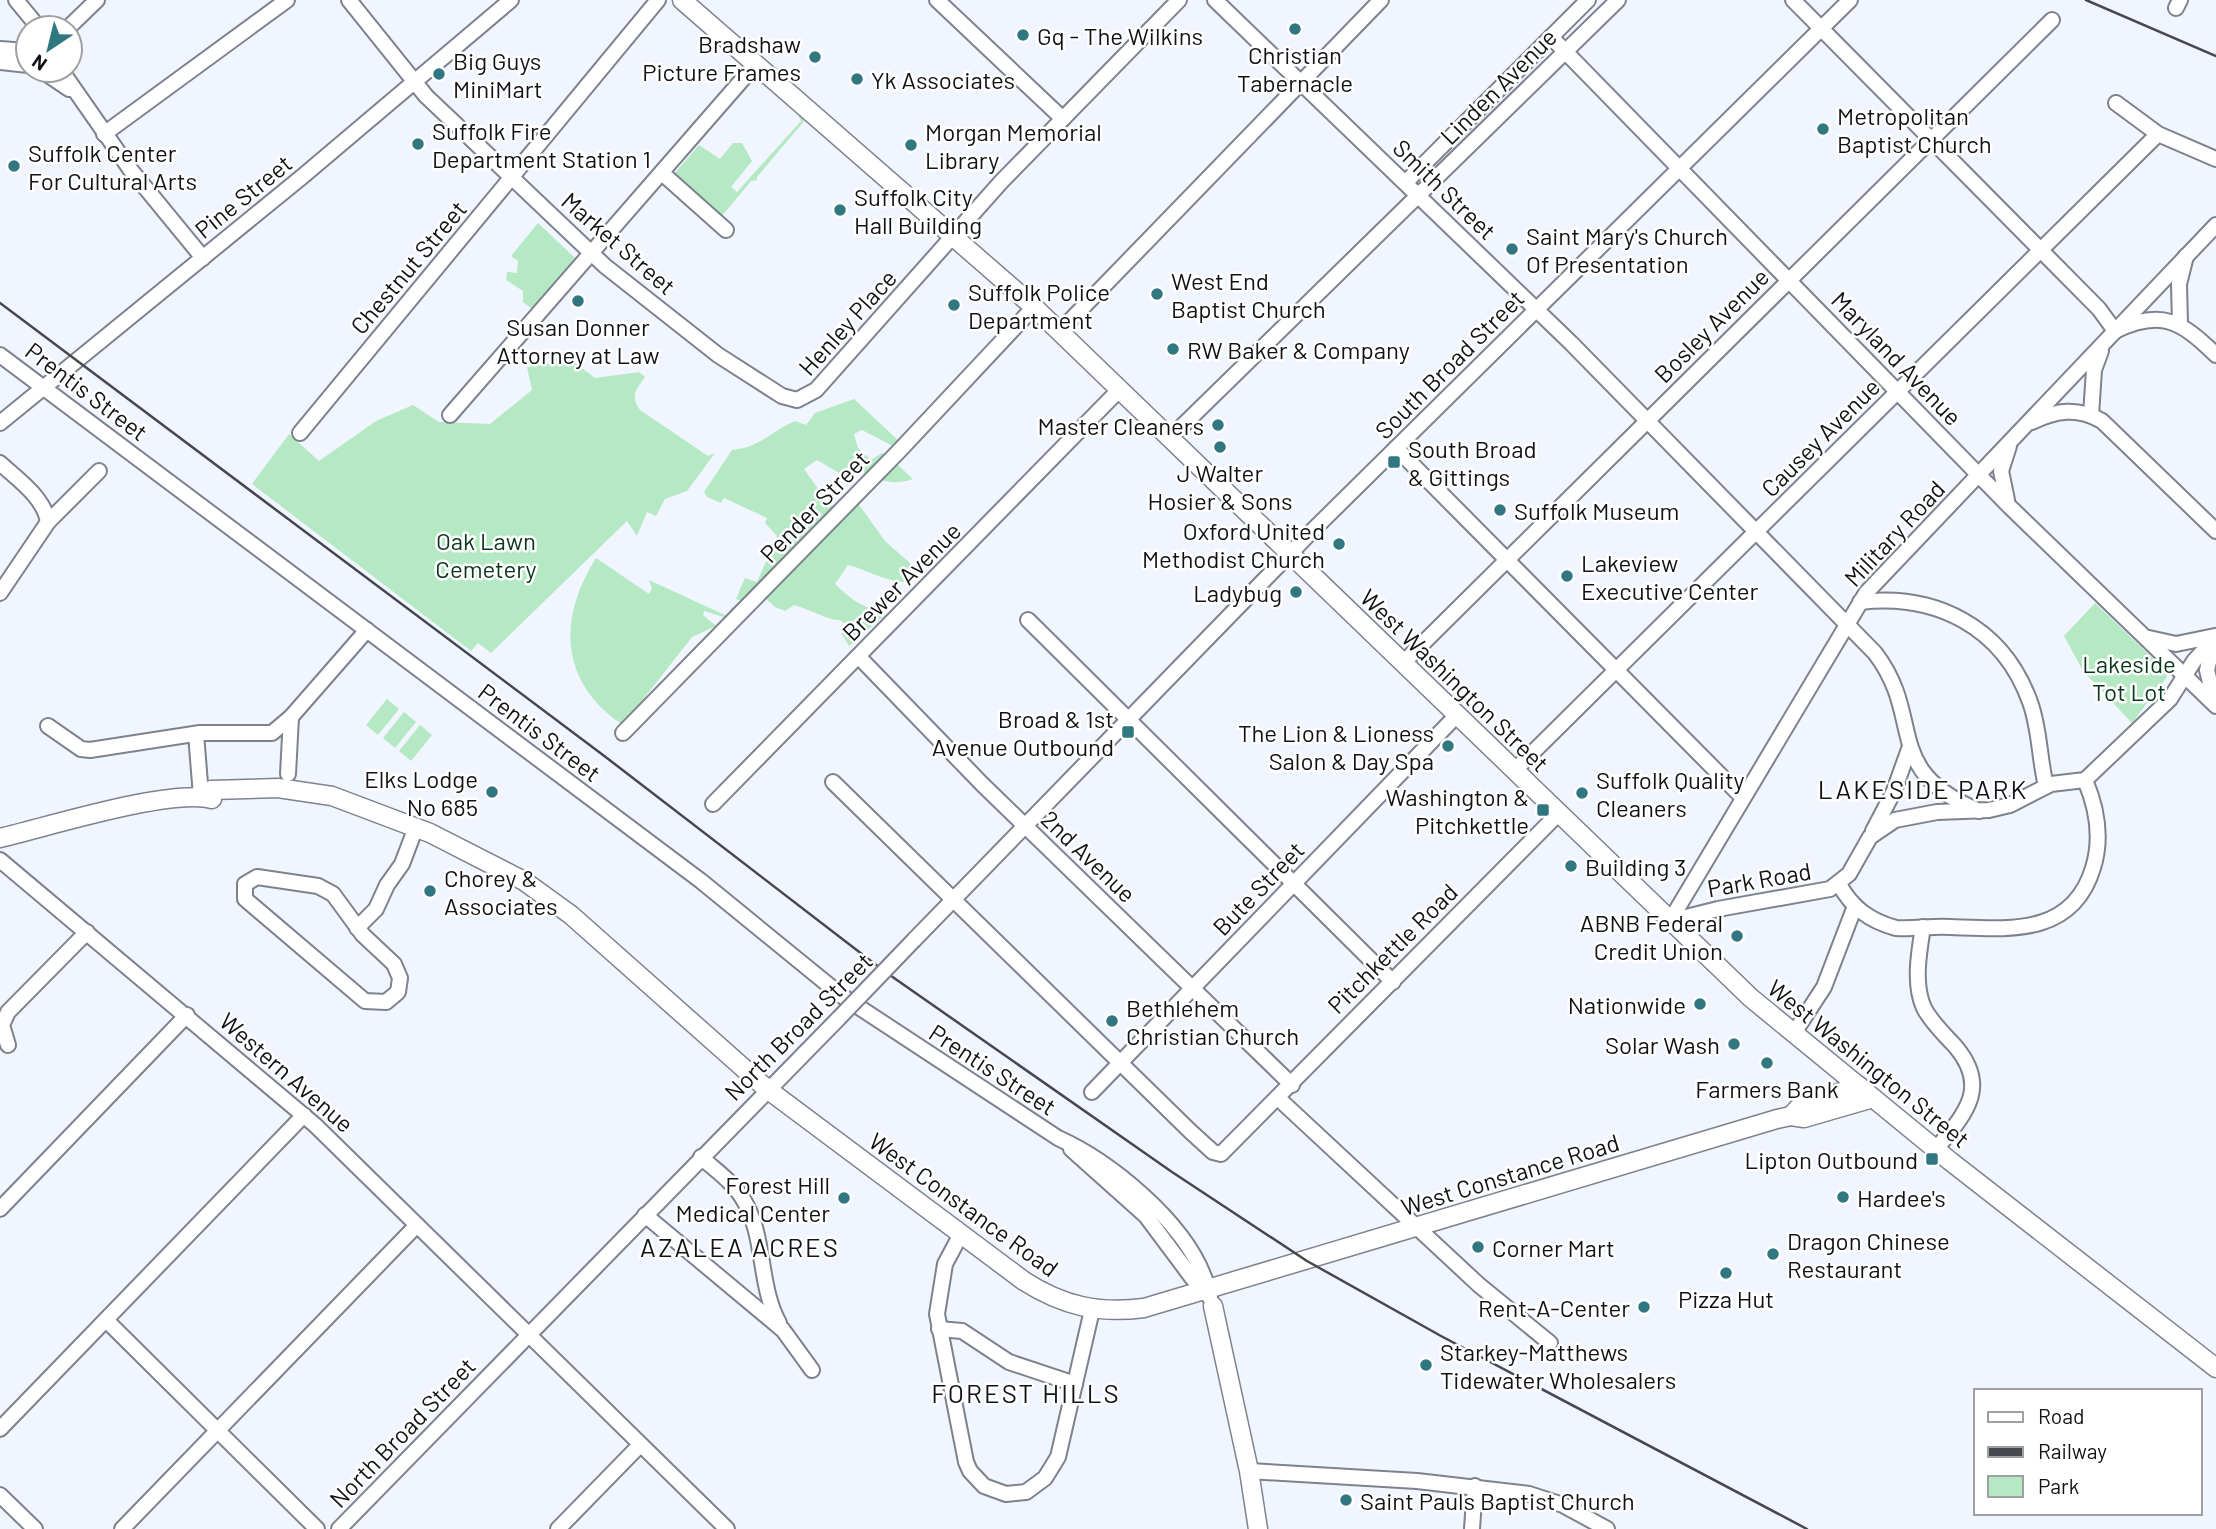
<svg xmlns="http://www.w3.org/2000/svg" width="2216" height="1529" font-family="Barlow,sans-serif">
  <rect width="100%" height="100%" fill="#f1f5ff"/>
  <g fill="#b4e9c3">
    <polygon points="798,115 805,120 757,177 757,180 751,181 721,217 673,175 699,145 720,159 733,143 742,143 752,161 731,187 737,192 801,121"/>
    <polygon points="538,223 575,258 532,309 523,302 523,291 506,280 507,272 517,273 518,261 511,256"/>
    <path d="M 561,352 L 595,378 L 639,372 L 645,377 C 636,390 630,396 640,410 L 708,456 L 715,453 L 687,491 L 665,499 L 656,516 L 647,512 L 637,536 L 627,521 L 491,653 L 478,643 L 471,651 L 252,484 L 289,434 L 319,461 L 376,421 L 413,405 L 439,422 L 490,424 L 532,390 L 527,367 L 551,363 Z"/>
    <path d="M 854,399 L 900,442 L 893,446 L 862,430 L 854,434 L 858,448 L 871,460 L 882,453 L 887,455 L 913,479 C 890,487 869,479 852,463 L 841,474 L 817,460 L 804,469 L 829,504 L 846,511 L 857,502 L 885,541 L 920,572 C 911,596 867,569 848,565 L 835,584 C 849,597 863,610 882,609 L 885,615 L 849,646 L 841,633 L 846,631 L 845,624 L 840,620 C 830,621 806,608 794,605 L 785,611 L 775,607 L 763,596 L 742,601 L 736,599 L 745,578 L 757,582 L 777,536 L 765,523 L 767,518 L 724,498 L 721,503 L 707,497 L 704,492 L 732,450 C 760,448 771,431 795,421 L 806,425 L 815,413 Z"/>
    <path d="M 596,558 L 649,594 L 652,588 L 649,580 L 727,616 L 732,607 L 735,609 L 727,618 L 704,611 L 703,615 L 716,626 L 692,637 L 623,725 C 559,682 558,618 596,558 Z"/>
    <polygon points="2095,603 2165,670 2167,677 2132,723 2083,671 2064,636"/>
    <polygon points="387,699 399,709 378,735 366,725"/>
    <polygon points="404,712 416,722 395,748 383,738"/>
    <polygon points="420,725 432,735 411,761 399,751"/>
  </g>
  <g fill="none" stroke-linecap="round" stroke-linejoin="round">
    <defs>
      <g id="minor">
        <polyline points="16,0 39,28"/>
        <polyline points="349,0 426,96 605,266 718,355 782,396 797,400 816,390 1001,182 1179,0"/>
        <polyline points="937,0 1063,119"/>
        <path d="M 1215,0 L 1571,343 L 1875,653 C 1926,720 1880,769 1979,811"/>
        <path d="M 1793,0 L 2099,309 L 2115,331 C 2162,308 2182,322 2216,355"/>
        <polyline points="2176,8 2180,0"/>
        <polyline points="68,28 97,0"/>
        <polyline points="1551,37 2009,506 2216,706"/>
        <polyline points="0,49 28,51"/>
        <polyline points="0,62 28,65"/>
        <polyline points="41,70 69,89"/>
        <polyline points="61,70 130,169 203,258"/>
        <polyline points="2116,103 2158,134 2216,159"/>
        <polyline points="104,134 287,0"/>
        <polyline points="662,173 726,230"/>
        <polyline points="1406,182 1588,0"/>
        <polyline points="2180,324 2179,284 2186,256"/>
        <polyline points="1060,331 1381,0"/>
        <path d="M 0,355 L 701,881 L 842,996 L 1058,1138 C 1111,1162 1183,1221 1204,1277 C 1207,1284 1207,1292 1210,1298"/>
        <polyline points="450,415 755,65"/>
        <polyline points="2091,415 2094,370 2101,351"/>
        <path d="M 2032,422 C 2056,410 2078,407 2102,421 L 2216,531"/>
        <polyline points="0,423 303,176 511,0"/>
        <polyline points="300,433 658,0"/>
        <polyline points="1170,438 1618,0"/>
        <polyline points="1396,448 1743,798"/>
        <path d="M 0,463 C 17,479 44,497 48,522"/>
        <polyline points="2007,500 2001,471 2009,446"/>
        <polyline points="0,593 48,522 99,471"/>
        <path d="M 1860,602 C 1936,593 2003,627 2030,702 C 2040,729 2039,758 2046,786"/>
        <polyline points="1028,620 1393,982"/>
        <polyline points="2149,638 2176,644 2215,636"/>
        <polyline points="2214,642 2207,670 2215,703"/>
        <polyline points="859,657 982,784 1292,1085"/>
        <polyline points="1403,663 2052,20"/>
        <polyline points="48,726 81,749 90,750 200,733 272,733 291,717 367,630"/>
        <polyline points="623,733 900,450 1034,307"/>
        <polyline points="196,734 201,796"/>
        <polyline points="1514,771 2158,134"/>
        <polyline points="288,774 291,717"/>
        <polyline points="833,782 1191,1132 1213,1152 1221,1154 1558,814"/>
        <polyline points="713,804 1120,389"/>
        <polyline points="1873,831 1894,791 1909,749"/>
        <polyline points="0,860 315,1125 727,1529"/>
        <polygon points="257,877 318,886 333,894 363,935 394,964 400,978 398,992 386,1002 365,1001 245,899 245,884"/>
        <path d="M 1839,884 C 1852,908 1870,921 1896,928 C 1914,929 1932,926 1950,927 C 2008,929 2072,937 2093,868 C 2102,839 2097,808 2085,780"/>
        <polyline points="1670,921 1866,593 2216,225"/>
        <polyline points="1670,921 1718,909 1830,889 1849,874 1870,837 1895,820 1937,812 1989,810 2010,805 2051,784 2085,780 2170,699 2194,661 2216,637"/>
        <path d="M 1923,927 C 1919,952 1913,984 1924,1008 C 1931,1022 1944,1034 1955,1046 C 1991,1088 1964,1115 1936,1149"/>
        <polyline points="357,928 376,909 387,885 402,864 416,827"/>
        <polyline points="914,940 1309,534 1850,0"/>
        <polyline points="1794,1033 1824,987 1855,906"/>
        <polyline points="8,1045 2,1025 8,1012 87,932"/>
        <polyline points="1092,1092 1457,715"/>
        <polyline points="1279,1099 1479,1285 1550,1343"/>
        <polyline points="1071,1149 1146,1216 1193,1279 1207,1291"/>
        <path d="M 701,1157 C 715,1170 733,1182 743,1199 C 766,1236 758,1285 779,1323"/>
        <polyline points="0,1209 187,1015"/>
        <polyline points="645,1215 783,1330 812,1370"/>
        <polyline points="961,1234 945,1264 937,1314 966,1462 970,1471 984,1486 1006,1494 1026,1492 1045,1478 1058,1457 1092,1310"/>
        <polyline points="106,1320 317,1529"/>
        <polyline points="939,1329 962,1331 1009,1362 1075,1384"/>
        <polyline points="0,1429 304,1115"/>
        <polyline points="1249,1471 1417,1481 1529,1494 1563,1505 1607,1529"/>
        <polyline points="0,1495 35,1529"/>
        <polyline points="122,1529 417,1225"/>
        <polyline points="339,1529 839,1018"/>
        <polyline points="558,1529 640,1445"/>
        <polyline points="1472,1529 1475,1486"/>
      </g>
      <g id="major">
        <polyline points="682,0 1034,307 1751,998 1950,1161 2216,1368"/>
        <path d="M 201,796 L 211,790 L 278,788 L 332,796 L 430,833 L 524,881 L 571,915 L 767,1089 L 1024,1281 C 1063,1306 1099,1314 1144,1308 L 1777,1119 L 1791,1116 L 1804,1118 L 1873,1098"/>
        <path d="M 0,838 C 47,827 171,788 212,799"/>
        <polyline points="1791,1116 1800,1106 1859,1086"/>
        <polyline points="1213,1306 1249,1471 1258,1529"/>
      </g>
    </defs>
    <use href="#minor" stroke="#7d828d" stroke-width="18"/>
    <use href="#major" stroke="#7d828d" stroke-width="21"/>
    <use href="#minor" stroke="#fff" stroke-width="14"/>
    <use href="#major" stroke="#fff" stroke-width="18"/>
    <g stroke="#45484c" stroke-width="2.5">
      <polyline points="2086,0 2216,56"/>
      <polyline points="0,303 603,755 884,971 1172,1172 1307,1261 1441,1336 1807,1529"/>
    </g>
    <defs>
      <polyline id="minor-bridge" points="839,1018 914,940"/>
    </defs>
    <use href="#minor-bridge" stroke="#7d828d" stroke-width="18" stroke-linecap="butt"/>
    <use href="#minor-bridge" stroke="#fff" stroke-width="14"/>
  </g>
  <g fill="#307781" stroke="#fff" stroke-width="2.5">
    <circle cx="1295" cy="29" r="7"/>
    <circle cx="1023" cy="35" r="7"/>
    <circle cx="815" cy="57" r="7"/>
    <circle cx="439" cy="74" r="7"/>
    <circle cx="857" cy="79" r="7"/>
    <circle cx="1823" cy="129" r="7"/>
    <circle cx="418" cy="144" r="7"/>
    <circle cx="911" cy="145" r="7"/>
    <circle cx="14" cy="166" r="7"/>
    <circle cx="840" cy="210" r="7"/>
    <circle cx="1512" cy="249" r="7"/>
    <circle cx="1157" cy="294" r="7"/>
    <circle cx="578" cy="301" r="7"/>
    <circle cx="954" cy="305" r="7"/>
    <circle cx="1173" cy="349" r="7"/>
    <circle cx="1218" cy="425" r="7"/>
    <circle cx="1220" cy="447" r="7"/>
    <rect x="1387" y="455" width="14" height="14" rx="3.5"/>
    <circle cx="1500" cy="510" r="7"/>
    <circle cx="1339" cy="544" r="7"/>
    <circle cx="1567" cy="576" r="7"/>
    <circle cx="1296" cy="592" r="7"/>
    <rect x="1121" y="725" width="14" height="14" rx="3.5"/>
    <circle cx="1448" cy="746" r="7"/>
    <circle cx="492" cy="792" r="7"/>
    <circle cx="1582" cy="793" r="7"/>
    <rect x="1536" y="803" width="14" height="14" rx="3.5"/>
    <circle cx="1571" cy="866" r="7"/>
    <circle cx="430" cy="891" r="7"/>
    <circle cx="1737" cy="936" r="7"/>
    <circle cx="1700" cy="1004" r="7"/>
    <circle cx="1112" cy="1021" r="7"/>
    <circle cx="1734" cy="1044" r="7"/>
    <circle cx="1767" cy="1063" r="7"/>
    <rect x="1925" y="1152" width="14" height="14" rx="3.5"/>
    <circle cx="1843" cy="1197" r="7"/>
    <circle cx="844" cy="1198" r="7"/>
    <circle cx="1478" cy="1247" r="7"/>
    <circle cx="1773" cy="1254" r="7"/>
    <circle cx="1726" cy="1273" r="7"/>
    <circle cx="1644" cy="1307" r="7"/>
    <circle cx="1426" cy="1365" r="7"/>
    <circle cx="1346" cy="1500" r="7"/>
  </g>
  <g text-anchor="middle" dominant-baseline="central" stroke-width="5" stroke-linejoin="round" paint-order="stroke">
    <g font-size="24" fill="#101215" stroke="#fff" text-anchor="start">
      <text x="1037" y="35">Gq - The Wilkins</text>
      <text x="801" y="43" text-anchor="end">Bradshaw<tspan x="801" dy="28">Picture Frames</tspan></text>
      <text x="1295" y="54" text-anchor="middle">Christian<tspan x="1295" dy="28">Tabernacle</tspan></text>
      <text x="453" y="60">Big Guys<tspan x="453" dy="28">MiniMart</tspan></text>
      <text x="871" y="79">Yk Associates</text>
      <text x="1837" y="115">Metropolitan<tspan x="1837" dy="28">Baptist Church</tspan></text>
      <text x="432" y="130">Suffolk Fire<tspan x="432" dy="28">Department Station 1</tspan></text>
      <text x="925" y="131">Morgan Memorial<tspan x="925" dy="28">Library</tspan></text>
      <text x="28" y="152">Suffolk Center<tspan x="28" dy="28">For Cultural Arts</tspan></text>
      <text x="854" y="196">Suffolk City<tspan x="854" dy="28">Hall Building</tspan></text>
      <text x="1526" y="235">Saint Mary's Church<tspan x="1526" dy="28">Of Presentation</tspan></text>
      <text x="1171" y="280">West End<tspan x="1171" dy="28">Baptist Church</tspan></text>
      <text x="968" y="291">Suffolk Police<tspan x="968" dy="28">Department</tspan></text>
      <text x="578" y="326" text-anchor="middle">Susan Donner<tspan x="578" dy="28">Attorney at Law</tspan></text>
      <text x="1187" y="349">RW Baker &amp; Company</text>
      <text x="1204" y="425" text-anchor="end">Master Cleaners</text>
      <text x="1408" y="448">South Broad<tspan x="1408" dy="28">&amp; Gittings</tspan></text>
      <text x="1220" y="472" text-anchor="middle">J Walter<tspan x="1220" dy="28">Hosier &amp; Sons</tspan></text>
      <text x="1514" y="510">Suffolk Museum</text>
      <text x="1325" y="530" text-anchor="end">Oxford United<tspan x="1325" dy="28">Methodist Church</tspan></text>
      <text x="1581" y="562">Lakeview<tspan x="1581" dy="28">Executive Center</tspan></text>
      <text x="1282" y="592" text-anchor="end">Ladybug</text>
      <text x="1114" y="718" text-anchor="end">Broad &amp; 1st<tspan x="1114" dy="28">Avenue Outbound</tspan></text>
      <text x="1434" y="732" text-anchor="end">The Lion &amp; Lioness<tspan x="1434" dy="28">Salon &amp; Day Spa</tspan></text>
      <text x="478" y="778" text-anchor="end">Elks Lodge<tspan x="478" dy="28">No 685</tspan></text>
      <text x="1596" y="779">Suffolk Quality<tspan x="1596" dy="28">Cleaners</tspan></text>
      <text x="1529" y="796" text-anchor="end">Washington &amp;<tspan x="1529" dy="28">Pitchkettle</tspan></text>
      <text x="1585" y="866">Building 3</text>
      <text x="444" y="877">Chorey &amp;<tspan x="444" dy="28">Associates</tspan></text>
      <text x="1723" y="922" text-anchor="end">ABNB Federal<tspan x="1723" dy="28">Credit Union</tspan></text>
      <text x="1686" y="1004" text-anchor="end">Nationwide</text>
      <text x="1126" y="1007">Bethlehem<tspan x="1126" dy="28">Christian Church</tspan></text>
      <text x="1720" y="1044" text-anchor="end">Solar Wash</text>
      <text x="1767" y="1088" text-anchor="middle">Farmers Bank</text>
      <text x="1918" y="1159" text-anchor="end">Lipton Outbound</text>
      <text x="830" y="1184" text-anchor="end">Forest Hill<tspan x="830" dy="28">Medical Center</tspan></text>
      <text x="1857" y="1197">Hardee's</text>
      <text x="1787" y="1240">Dragon Chinese<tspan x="1787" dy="28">Restaurant</tspan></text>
      <text x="1492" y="1247">Corner Mart</text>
      <text x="1726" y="1298" text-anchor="middle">Pizza Hut</text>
      <text x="1630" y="1307" text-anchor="end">Rent-A-Center</text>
      <text x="1440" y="1351">Starkey-Matthews<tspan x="1440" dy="28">Tidewater Wholesalers</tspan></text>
      <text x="1360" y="1500">Saint Pauls Baptist Church</text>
    </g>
    <g font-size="24" fill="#101215" stroke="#fff">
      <text transform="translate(1498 86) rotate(-45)">Linden Avenue</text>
      <text transform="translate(1445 189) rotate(44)">Smith Street</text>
      <text transform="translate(243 196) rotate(-39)">Pine Street</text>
      <text transform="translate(619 243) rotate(41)">Market Street</text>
      <text transform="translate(408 267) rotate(-50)">Chestnut Street</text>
      <text transform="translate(847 322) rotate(-48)">Henley Place</text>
      <text transform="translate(1711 325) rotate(-45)">Bosley Avenue</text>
      <text transform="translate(1897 358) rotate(46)">Maryland Avenue</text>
      <text transform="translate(1449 364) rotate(-45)">South Broad Street</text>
      <text transform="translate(87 391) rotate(37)">Prentis Street</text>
      <text transform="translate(1820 437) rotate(-45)">Causey Avenue</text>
      <text transform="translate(814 506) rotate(-46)">Pender Street</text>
      <text transform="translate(1894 533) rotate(-47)">Military Road</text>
      <text transform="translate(901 581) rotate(-45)">Brewer Avenue</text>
      <text transform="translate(1455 680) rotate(44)">West Washington Street</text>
      <text transform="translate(540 732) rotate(37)">Prentis Street</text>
      <text transform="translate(1089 856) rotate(44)">2nd Avenue</text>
      <text transform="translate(1759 879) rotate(-10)">Park Road</text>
      <text transform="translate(1258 888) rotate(-46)">Bute Street</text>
      <text transform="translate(1392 948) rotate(-45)">Pitchkettle Road</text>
      <text transform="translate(798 1026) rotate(-45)">North Broad Street</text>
      <text transform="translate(1869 1063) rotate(39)">West Washington Street</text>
      <text transform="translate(993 1069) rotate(33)">Prentis Street</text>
      <text transform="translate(287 1072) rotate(41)">Western Avenue</text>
      <text transform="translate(1510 1174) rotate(-17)">West Constance Road</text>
      <text transform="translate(964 1204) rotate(36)">West Constance Road</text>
      <text transform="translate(402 1432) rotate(-46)">North Broad Street</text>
    </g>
    <g font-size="24" fill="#09361c" stroke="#fff">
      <text x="486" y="540">Oak Lawn<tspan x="486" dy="28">Cemetery</tspan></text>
      <text x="2129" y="663">Lakeside<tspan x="2129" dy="28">Tot Lot</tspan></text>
    </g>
    <g font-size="26" letter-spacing="2" fill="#101215" stroke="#fff">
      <text x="1923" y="788">LAKESIDE PARK</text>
      <text x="740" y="1246">AZALEA ACRES</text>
      <text x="1026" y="1392">FOREST HILLS</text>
    </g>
  </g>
  <rect x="1974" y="1389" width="228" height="126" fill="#ffffff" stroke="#9fa0a1" stroke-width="2"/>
  <rect x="1988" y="1412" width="35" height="10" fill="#ffffff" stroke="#9fa0a1" stroke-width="2"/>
  <text x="2038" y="1424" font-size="21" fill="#101215">Road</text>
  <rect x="1988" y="1447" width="35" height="10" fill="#45484c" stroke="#9fa0a1" stroke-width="2"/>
  <text x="2038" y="1459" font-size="21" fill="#101215">Railway</text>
  <rect x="1988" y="1476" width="35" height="21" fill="#b4e9c3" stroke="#9fa0a1" stroke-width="2"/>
  <text x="2038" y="1494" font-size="21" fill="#101215">Park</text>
  <g transform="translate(49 49) rotate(215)"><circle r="33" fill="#ffffff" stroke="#9fa0a1" stroke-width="2"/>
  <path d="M0-5L12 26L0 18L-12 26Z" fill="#307781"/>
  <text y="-10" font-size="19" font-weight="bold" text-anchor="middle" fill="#101215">N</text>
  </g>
</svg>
